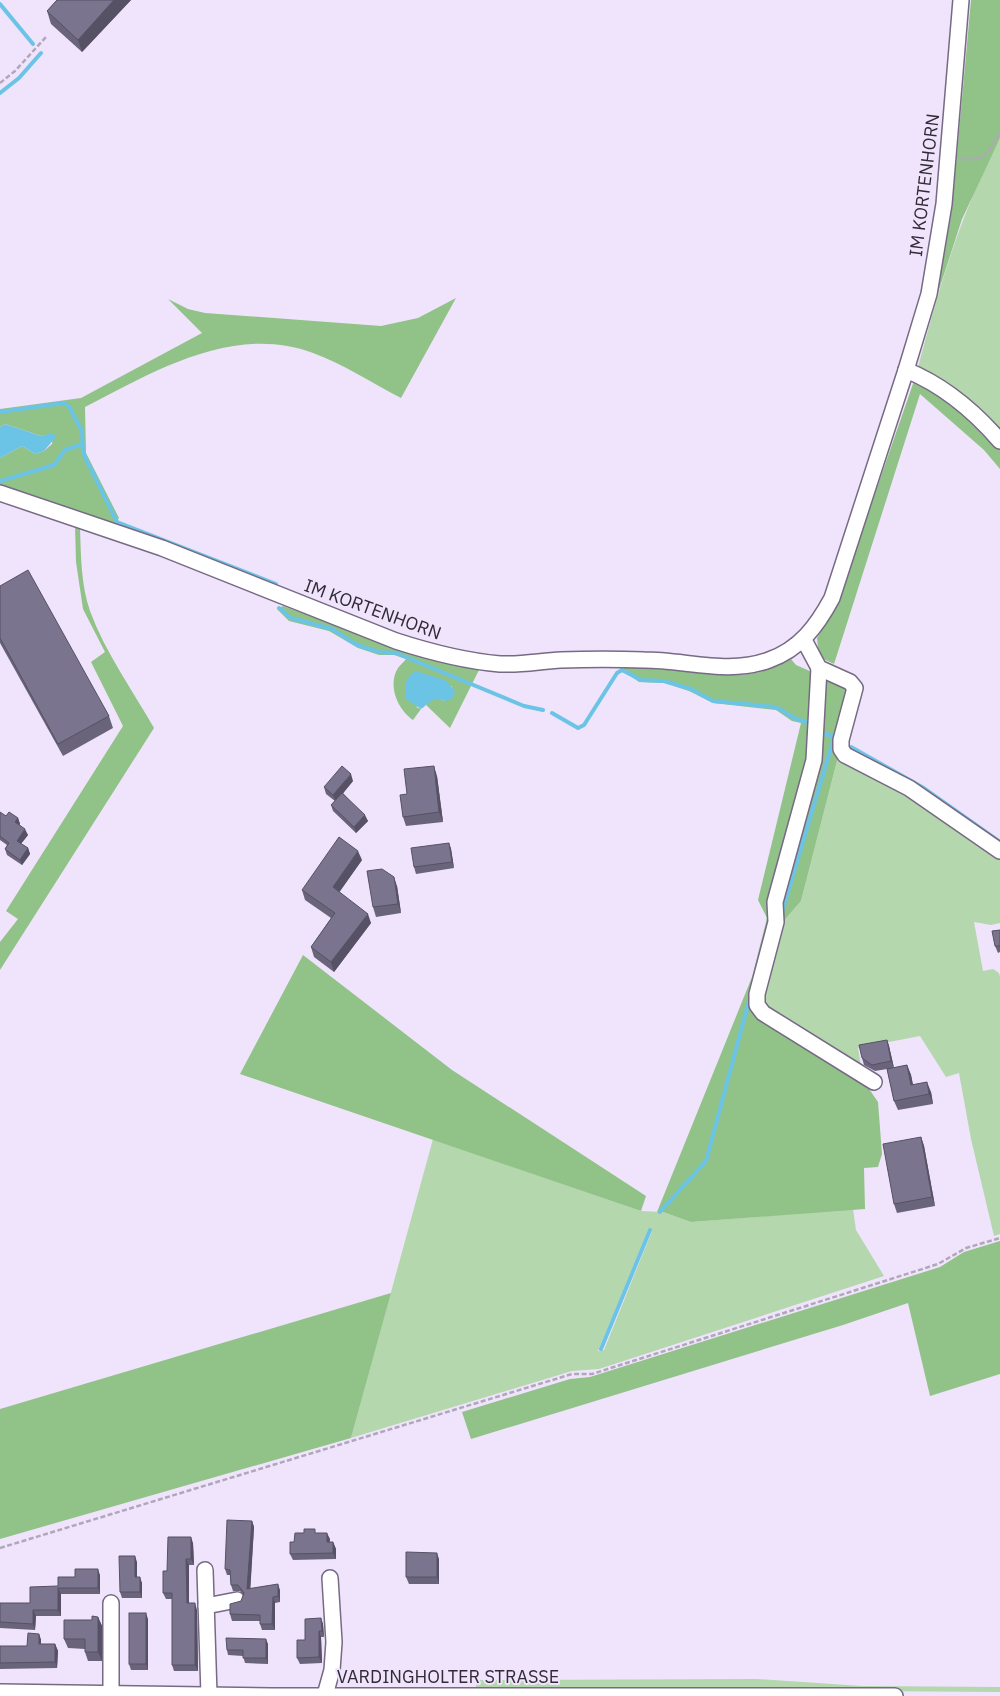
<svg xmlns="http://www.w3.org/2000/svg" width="1000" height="1696" font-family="'IBM Plex Sans',sans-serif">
  <rect width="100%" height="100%" fill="#efe4fc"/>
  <g fill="#b4d7ad" fill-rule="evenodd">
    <path d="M 1000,138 L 1000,435 L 917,371 C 939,288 960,214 1000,138 Z"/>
    <polygon points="838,757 908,795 1000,857 1000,923 991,925 974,922 983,971 993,969 999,973 1000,977 1000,1234 994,1236 971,1139 959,1073 946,1077 920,1036 858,1048 862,1071 766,1008 762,1002 781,924 801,901"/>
    <path d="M 433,1139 L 641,1211 L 663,1212 L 691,1222 L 853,1209 L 856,1230 L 884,1276 L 599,1369 L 572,1371 L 351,1438 ZM 648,1230 L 652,1231 L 604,1350 L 598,1351 Z"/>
    <polygon points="757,1679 862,1686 1000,1687 1000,1692 476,1688 476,1680"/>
  </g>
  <g fill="#91c287">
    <polygon points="971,0 1000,0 1000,138 962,219 937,296 952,209"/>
    <path d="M 456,298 L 401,398 C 372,383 343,364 313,353 C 234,323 153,372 85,407 L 86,453 L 119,518 L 113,525 L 33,495 L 0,485 L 0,458 L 22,446 L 35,454 L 44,451 L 52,444 L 53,434 L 41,436 L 5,424 L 0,427 L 0,409 L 81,398 L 202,333 L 168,299 L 188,309 L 205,313 L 381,326 L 418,318 Z"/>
    <polygon points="915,378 947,396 1000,448 1000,469 984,450 920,394 834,664 819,657 817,638 835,609"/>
    <path d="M 75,526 L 80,528 C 81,556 81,585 90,611 C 105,652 133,691 154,728 L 0,970 L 0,942 L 18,919 L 6,911 L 123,726 L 91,662 L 105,652 L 83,609 L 76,562 Z"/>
    <path d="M 283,606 L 418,656 L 480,668 L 450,728 L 426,705 L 430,700 L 436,698 L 445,701 L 452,686 L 416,707 L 421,709 L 413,720 C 398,710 387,685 398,668 C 400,665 404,662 406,659 L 394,655 L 379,655 L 358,648 L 329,631 L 289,621 L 277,609 Z"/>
    <polygon points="791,659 796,665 851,689 838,757 801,901 781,924 773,921 749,1008 867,1086 878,1102 882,1154 878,1167 864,1168 865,1209 691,1222 663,1212 657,1212 752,977 767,918 758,900 801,723 792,721 776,710 713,703 689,691 665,683 639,682 625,672 623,667 743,675 760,672"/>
    <polygon points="303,955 452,1070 646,1196 641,1211 240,1074"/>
    <polygon points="1000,1241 1000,1374 930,1396 908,1303 843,1325 471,1439 462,1412 570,1379 590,1377 940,1267 964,1252"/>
    <polygon points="391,1293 351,1438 0,1539 0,1409"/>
  </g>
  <g fill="#6bc4e5">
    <polygon points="5,424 41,436 53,433 56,437 44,451 35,454 22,446 0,458 0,427"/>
    <path d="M 415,671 L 445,680 L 455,691 L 453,698 L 445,701 C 432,696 431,702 421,709 L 406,699 C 405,686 404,679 415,671 Z"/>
  </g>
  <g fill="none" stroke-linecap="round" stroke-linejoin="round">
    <g stroke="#6bc4e5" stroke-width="4">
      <polyline points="0,4 33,44"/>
      <polyline points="0,93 19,78 41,53"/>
      <polyline points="0,412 63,403 68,405 82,431 83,453 117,522 276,584"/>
      <polyline points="0,481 54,465 65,450 82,444"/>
      <polyline points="279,608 291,618 332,629 357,645 379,652 396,653 524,706 543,710"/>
      <polyline points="552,713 578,728 584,725 617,673 622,670 641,680 664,681 691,689 713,701 776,707 794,718 808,723"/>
      <polyline points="851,747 922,787 1000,842"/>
      <polyline points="782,912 833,741 832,736 820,732"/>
      <polyline points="660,1212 706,1161 751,993"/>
      <polyline points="601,1349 650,1230"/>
    </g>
    <defs>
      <g id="minor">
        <path d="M 906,370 C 943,385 974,411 1000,441"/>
        <path d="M 0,493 L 162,548 L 396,641 C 430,652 465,661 500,664 C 520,665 541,661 561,660 C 589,659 617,659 644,660 C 686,660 729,675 769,660 C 800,649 817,626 832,598 L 906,370 L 929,294 L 944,204 L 961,0"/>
        <polyline points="804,640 819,668 850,682 855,688 841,740 841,749 845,755 909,788 1000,851"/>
        <polyline points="819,668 814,760 775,902 776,922 757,994 757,1005 763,1013 874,1082"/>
        <polyline points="205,1570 209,1695"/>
        <polyline points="111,1603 111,1694"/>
        <polyline points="206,1606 237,1600"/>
        <polyline points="0,1692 272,1696 895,1696"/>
        <polyline points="325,1695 332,1670 334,1642 330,1578"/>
      </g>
    </defs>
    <use href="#minor" stroke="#766a84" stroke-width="18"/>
    <g stroke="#b0a7ba" stroke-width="2.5" stroke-dasharray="5 2.5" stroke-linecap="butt">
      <polyline points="0,83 15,71 46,37"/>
      <path d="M 961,159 C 987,161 989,152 1000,131"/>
      <polyline points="0,1548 572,1374 592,1374 938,1264 966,1248 1000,1238"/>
    </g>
    <use href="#minor" stroke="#fff" stroke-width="15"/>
  </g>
  <g fill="#6a647b">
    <polygon points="57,0 131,0 82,52 51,24 47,11"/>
    <polygon points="0,586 109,716 113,728 63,756 0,643"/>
    <polygon points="437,776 443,822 406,826 403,817"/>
    <polygon points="353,781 343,793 368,821 356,833 333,811 331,805 335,801 326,794 324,787"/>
    <polygon points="0,813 6,816 18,818 20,824 19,825 28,835 21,844 28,848 30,854 22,865 7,855 5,849 7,845 0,840"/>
    <polygon points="449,843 451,849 454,868 416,874 414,867"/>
    <polygon points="362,860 339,892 371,923 334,972 314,957 311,947 331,918 305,900 302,890"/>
    <polygon points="397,886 401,913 376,917 373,907"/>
    <polygon points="1000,930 1000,952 998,953 995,946"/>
    <polygon points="887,1040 889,1046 894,1068 907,1065 911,1075 913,1085 931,1092 933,1104 898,1110 894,1101 887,1069 875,1071 864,1065 862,1058"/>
    <polygon points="921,1137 924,1146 935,1206 897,1213 894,1204"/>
    <polygon points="252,1521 254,1527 250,1589 280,1590 280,1602 275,1603 275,1630 262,1630 260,1624 260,1621 232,1621 230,1614 241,1601 243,1595 240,1591 233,1591 231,1585 230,1575 227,1575 225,1569"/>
    <polygon points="316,1533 330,1539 329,1542 333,1542 336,1549 336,1559 293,1560 290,1554 294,1542"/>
    <polygon points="193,1543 194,1565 189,1565 189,1603 197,1610 198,1671 174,1671 172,1665 172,1599 166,1599 163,1593 167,1571"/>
    <polygon points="439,1559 439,1584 409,1584 406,1577"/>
    <polygon points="137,1562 137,1577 142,1583 142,1598 122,1598 120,1592"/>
    <polygon points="100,1575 100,1594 61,1594 61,1616 36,1616 35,1630 0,1628 0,1603 30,1603 58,1586 75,1577"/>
    <polygon points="98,1617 102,1626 102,1661 88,1661 85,1652 85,1649 68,1648 64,1639"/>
    <polygon points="321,1618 323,1624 324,1637 321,1637 322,1663 300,1664 297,1658"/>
    <polygon points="148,1619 148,1670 131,1670 129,1664"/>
    <polygon points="39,1634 41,1640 41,1644 55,1644 58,1651 57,1668 0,1669 0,1646 27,1646"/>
    <polygon points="268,1644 268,1664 245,1663 243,1656 228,1655 227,1650"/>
  </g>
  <g fill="#565164">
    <polygon points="114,0 131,0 82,52 78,40"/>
    <polygon points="434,766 437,776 443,822 439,812"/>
    <polygon points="351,774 353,781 336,802 333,795"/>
    <polygon points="365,815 368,821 356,833 354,827"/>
    <polygon points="18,818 20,824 17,828 15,822"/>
    <polygon points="25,829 28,835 19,846 17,841"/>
    <polygon points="449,843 451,849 454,868 452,862"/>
    <polygon points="28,848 30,854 22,865 20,860"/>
    <polygon points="358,851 362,860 336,897 333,887"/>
    <polygon points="394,877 397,886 401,913 398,904"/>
    <polygon points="368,914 371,923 334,972 331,962"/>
    <polygon points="887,1040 889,1046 894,1068 891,1061"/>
    <polygon points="907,1065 911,1075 915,1095 911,1085"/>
    <polygon points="927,1082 931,1092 933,1104 929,1094"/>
    <polygon points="921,1137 924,1146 935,1206 932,1197"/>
    <polygon points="252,1521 254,1527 250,1595 247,1589"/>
    <polygon points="327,1533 330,1539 329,1549 327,1542"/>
    <polygon points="191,1537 193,1543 194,1565 191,1559"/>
    <polygon points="333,1542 336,1549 336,1559 333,1553"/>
    <polygon points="437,1553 439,1559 439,1584 437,1577"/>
    <polygon points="135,1556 137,1562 137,1583 135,1577"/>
    <polygon points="186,1559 189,1565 189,1610 187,1603"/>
    <polygon points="98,1569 100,1575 100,1594 98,1588"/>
    <polygon points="140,1577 142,1583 142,1598 140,1592"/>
    <polygon points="278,1584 280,1590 280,1602 278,1596"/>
    <polygon points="58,1588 61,1594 61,1616 58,1610"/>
    <polygon points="273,1597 275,1603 275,1630 272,1624"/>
    <polygon points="195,1603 197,1610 198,1671 195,1665"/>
    <polygon points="33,1610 36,1616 35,1630 33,1624"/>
    <polygon points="146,1613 148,1619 148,1670 146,1664"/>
    <polygon points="98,1617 102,1626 102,1661 98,1652"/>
    <polygon points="321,1618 323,1624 324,1637 322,1631"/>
    <polygon points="319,1631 321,1637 322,1663 319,1657"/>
    <polygon points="39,1634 41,1640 41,1650 39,1644"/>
    <polygon points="266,1639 268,1644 268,1664 266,1658"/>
    <polygon points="55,1644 58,1651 57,1668 55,1662"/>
  </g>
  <g fill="#7b748f" stroke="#565164">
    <polygon points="57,0 114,0 78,40 47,11"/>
    <polygon points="28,570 109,716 58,744 0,638 0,586"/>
    <polygon points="342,766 351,774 333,795 324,787"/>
    <polygon points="434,766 439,812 403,817 400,795 407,794 404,769"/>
    <polygon points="342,793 365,815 354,827 331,805"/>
    <polygon points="0,812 6,816 9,812 18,818 15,822 25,829 17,841 28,848 20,860 5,849 9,843 0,836"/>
    <polygon points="339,837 358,851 333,887 368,914 331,962 311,947 335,913 302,890"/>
    <polygon points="449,843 452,862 414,867 411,848"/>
    <polygon points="382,869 394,877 398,904 373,907 367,871"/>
    <polygon points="1000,930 1000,946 995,946 992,931"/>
    <polygon points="887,1040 891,1061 872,1065 862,1058 859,1045"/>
    <polygon points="907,1065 911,1085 927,1082 929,1094 894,1101 887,1069"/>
    <polygon points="921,1137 932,1197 894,1204 883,1144"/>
    <polygon points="227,1520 252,1521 247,1589 278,1584 278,1596 273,1597 272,1624 260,1624 260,1615 230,1614 230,1604 241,1601 244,1593 238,1585 231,1585 230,1570 225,1569"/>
    <polygon points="304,1529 315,1529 315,1533 327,1533 327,1542 333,1542 333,1553 290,1554 290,1542 294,1542 295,1533 304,1533"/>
    <polygon points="168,1537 191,1537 191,1559 186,1559 187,1603 195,1603 195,1665 172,1665 172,1593 163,1593 163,1571 167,1571"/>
    <polygon points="406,1552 437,1553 437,1577 406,1577"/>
    <polygon points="119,1556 135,1556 135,1577 140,1577 140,1592 120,1592"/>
    <polygon points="75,1569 98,1569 98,1588 58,1588 58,1610 33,1610 33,1624 0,1622 0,1603 30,1603 30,1587 58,1586 58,1577 75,1577"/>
    <rect x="129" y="1613" width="17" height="51"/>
    <polygon points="92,1616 98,1617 98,1652 85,1652 85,1639 64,1639 64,1620 92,1620"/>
    <polygon points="321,1618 322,1631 319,1631 319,1657 297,1658 297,1640 305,1640 305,1619"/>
    <polygon points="28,1633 39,1634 39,1644 55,1644 55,1662 0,1663 0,1646 27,1646"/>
    <polygon points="226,1638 266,1639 266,1658 243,1658 243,1650 227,1650"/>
  </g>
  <g text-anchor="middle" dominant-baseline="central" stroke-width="4" stroke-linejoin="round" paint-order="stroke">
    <g font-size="18" fill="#302b36" stroke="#efe4fc">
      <text transform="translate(924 185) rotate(-83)">IM KORTENHORN</text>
      <text transform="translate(373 609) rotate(20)">IM KORTENHORN</text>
      <text x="448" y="1676">VARDINGHOLTER STRASSE</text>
    </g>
  </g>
</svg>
